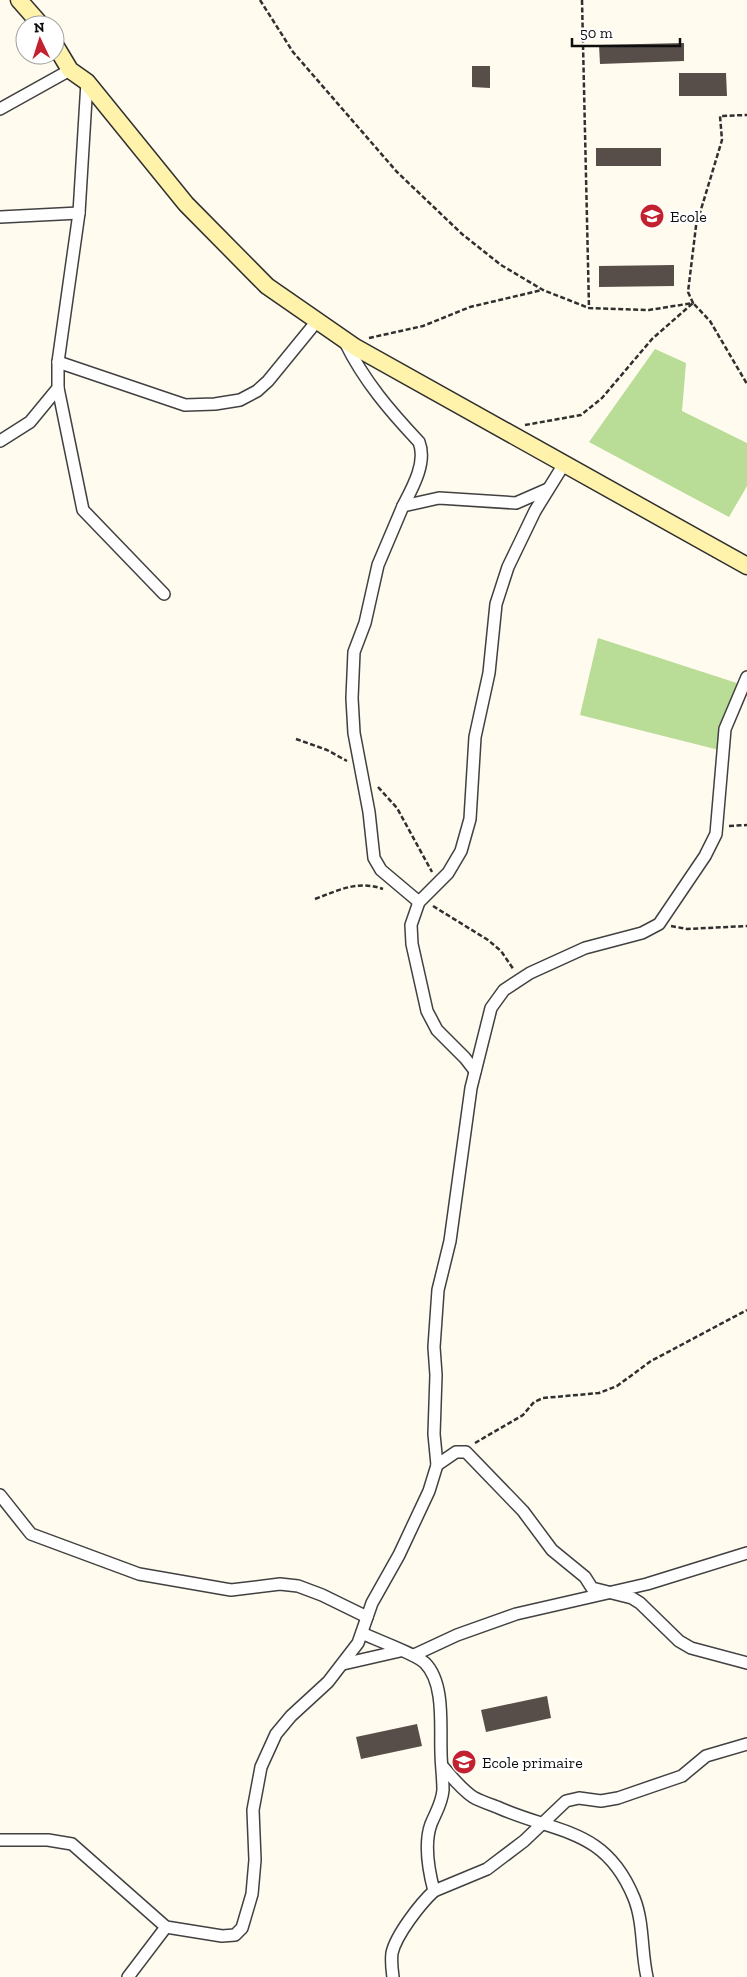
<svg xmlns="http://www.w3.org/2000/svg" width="747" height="1977" font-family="'Zilla Slab',serif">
  <rect width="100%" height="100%" fill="#fffbef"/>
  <g fill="#b9dc96">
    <polygon points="655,349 686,363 682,411 747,443 747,486 729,517 589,442"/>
    <polygon points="598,638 743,685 723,751 580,715"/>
  </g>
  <g fill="#574e4a">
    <polygon points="684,43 684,61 600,64 599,45"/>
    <polygon points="472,66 490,66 490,88 472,87"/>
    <polygon points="679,73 726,73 727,96 679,96"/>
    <rect x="596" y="148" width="65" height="18"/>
    <polygon points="674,265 674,286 599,287 599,266"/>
    <polygon points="547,1696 551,1718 486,1732 481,1710"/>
    <polygon points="417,1724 422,1746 361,1759 356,1737"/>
  </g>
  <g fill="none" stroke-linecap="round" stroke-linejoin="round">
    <defs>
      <g id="street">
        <polyline points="0,109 70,70"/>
        <polyline points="0,217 79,213"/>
        <path d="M 345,342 C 364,381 390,411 419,442 C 427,462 413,487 403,506"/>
        <polyline points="58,362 185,405 215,404 240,400 257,391 268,381 317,321"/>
        <polyline points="58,388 83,510 164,594"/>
        <polyline points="0,441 30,422 58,388 58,362 79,213 87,82"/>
        <polyline points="419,902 381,870 374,858 369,812 354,733 352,698 354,652 365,623 378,565 403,506 439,498 516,503 548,489"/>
        <polyline points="475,1071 465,1058 437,1030 427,1011 412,944 411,925 419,902 448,873 461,851 470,819 475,737 489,673 496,604 508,567 535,511 564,464"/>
        <polyline points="437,1465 456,1452 466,1452 523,1511 552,1550 585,1577 592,1588 632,1598 640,1603 679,1641 691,1648 747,1663"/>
        <polyline points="0,1495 31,1534 139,1574 231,1590 280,1584 298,1586 322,1595 367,1617"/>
        <path d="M 362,1633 C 376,1640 416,1654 425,1663 C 445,1683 440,1726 441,1752 C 441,1764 443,1777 443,1790 C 442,1803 436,1812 431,1824 C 424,1843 429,1872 434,1891 C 420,1904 396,1935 392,1953 C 391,1961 392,1970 393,1977"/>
        <polyline points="414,1655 457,1635 516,1614 647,1584 747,1553"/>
        <polyline points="343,1664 400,1651"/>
        <path d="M 443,1767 C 452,1777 461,1789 473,1797 C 480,1801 489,1804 497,1807 C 557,1834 605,1827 634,1898 C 644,1923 641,1951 647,1977"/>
        <polyline points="0,1840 48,1840 72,1844 166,1927 222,1936 235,1935 242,1928 252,1894 255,1860 253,1810 261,1767 276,1734 291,1716 328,1682 358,1643 372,1603 399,1555 429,1491 437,1465 434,1434 436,1375 434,1347 438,1290 450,1241 471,1088 491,1008 504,990 530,973 585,948 642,933 659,924 705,856 716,834 725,729 747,677"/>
        <polyline points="434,1891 487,1869 524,1841 566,1801 579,1798 601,1801 618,1798 682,1776 706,1756 747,1744"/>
        <polyline points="128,1977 166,1927"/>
      </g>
      <g id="secondary">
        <polyline points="19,0 41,25"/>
        <polyline points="55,45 70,70 87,82 186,204 267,286 355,347 747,566"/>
      </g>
    </defs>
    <use href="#street" stroke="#414141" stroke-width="14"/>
    <use href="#secondary" stroke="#303030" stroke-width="19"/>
    <g stroke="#303030" stroke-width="2.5" stroke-dasharray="5 2.5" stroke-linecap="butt">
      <polyline points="260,0 293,52 397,172 462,234 501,265 543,290 589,308 649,310 693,303 688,292 696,226 722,140 720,116 747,115"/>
      <polyline points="582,0 589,308"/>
      <polyline points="369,338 423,326 470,307 542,290"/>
      <polyline points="525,425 581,415 602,398 652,339 693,303 710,321 747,384"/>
      <polyline points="296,739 327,750 347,761"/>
      <polyline points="378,787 397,808 432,872"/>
      <polyline points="729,826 747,825"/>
      <path d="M 315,899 C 339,890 358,880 383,889"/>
      <polyline points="433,906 488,940 501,951 514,970"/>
      <polyline points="671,926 687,929 747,926"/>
      <polyline points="475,1443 523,1415 534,1402 543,1398 599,1393 617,1386 651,1361 747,1310"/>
    </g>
    <use href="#street" stroke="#fff" stroke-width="11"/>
    <use href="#secondary" stroke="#fff2aa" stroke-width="16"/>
  </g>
  <defs>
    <symbol id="school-disc" viewBox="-11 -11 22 22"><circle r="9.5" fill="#c32130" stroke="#fff"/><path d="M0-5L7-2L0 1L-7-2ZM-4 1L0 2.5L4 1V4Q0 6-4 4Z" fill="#fff"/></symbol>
  </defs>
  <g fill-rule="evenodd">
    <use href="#school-disc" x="638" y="202" width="28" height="28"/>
    <use href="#school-disc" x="450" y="1748" width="28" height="28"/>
  </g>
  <g text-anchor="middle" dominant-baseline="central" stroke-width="5" stroke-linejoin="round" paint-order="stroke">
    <g font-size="16" fill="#0e0e0e" stroke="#fff" text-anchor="start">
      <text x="670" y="216">Ecole</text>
      <text x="482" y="1762">Ecole primaire</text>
    </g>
  </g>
  <g transform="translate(40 40) rotate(356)"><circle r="24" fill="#ffffff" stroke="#9f9f9f"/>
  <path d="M0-4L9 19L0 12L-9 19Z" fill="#c32130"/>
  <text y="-8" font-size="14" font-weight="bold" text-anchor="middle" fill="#0e0e0e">N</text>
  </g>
  <path d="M572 38v8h108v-8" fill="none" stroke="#0e0e0e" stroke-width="2.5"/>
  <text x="580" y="38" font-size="15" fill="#0e0e0e" stroke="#ffffff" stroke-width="4" paint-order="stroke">50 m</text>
</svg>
